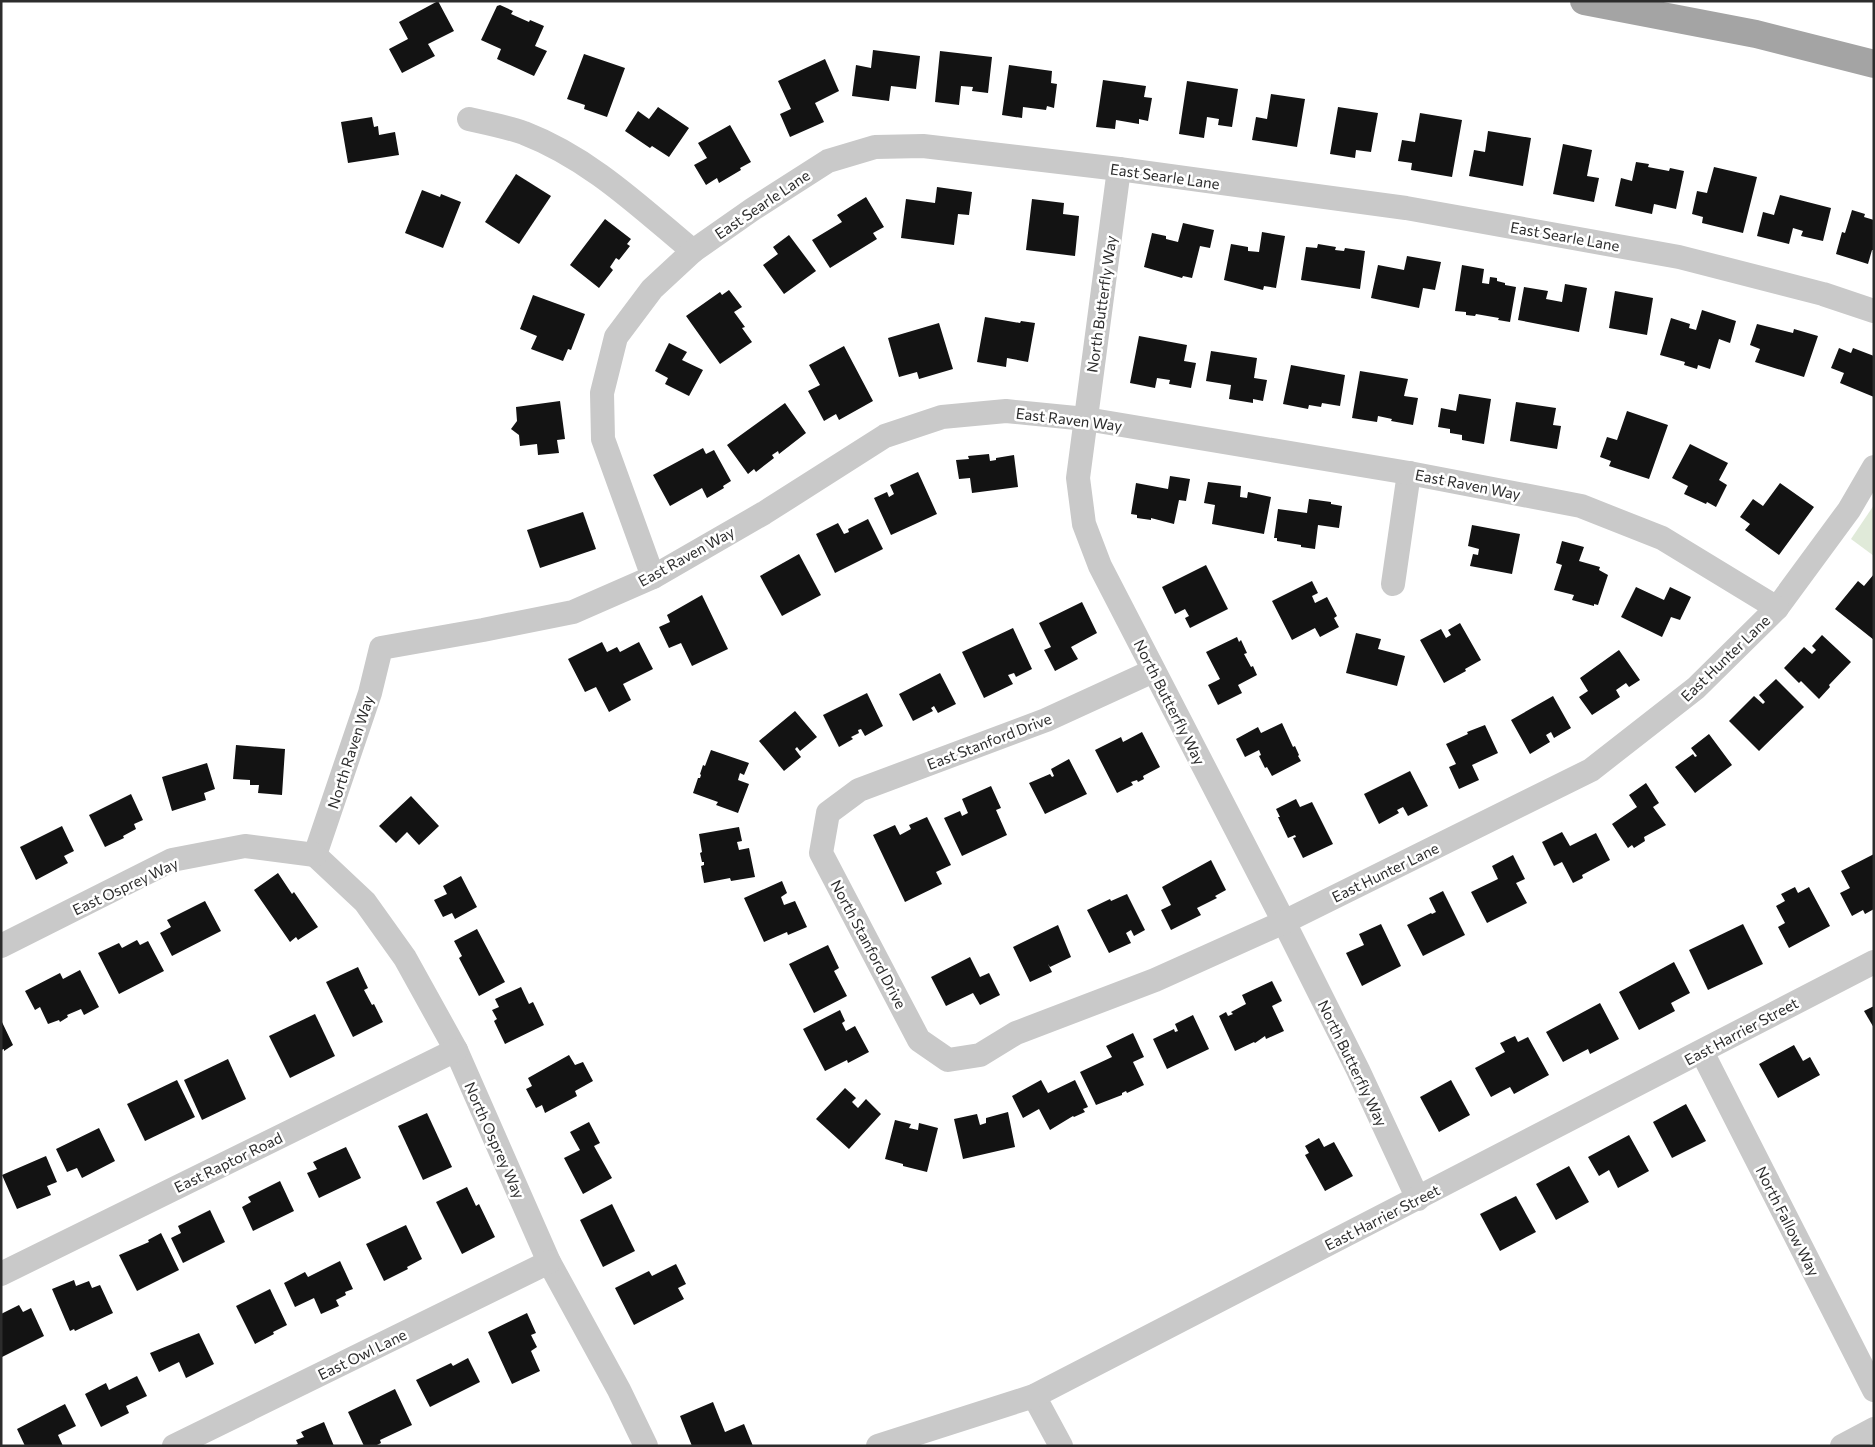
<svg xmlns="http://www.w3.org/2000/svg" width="1875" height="1447" font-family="Commissioner,sans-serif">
  <rect width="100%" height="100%" fill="#fff"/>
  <polygon fill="#e0ead9" points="1874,505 1874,556 1851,539"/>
  <g fill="#131313">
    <polygon points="438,1 454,31 428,44 435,56 402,73 389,49 408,39 399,22"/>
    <polygon points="500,5 513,11 511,14 529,22 530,20 544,26 535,46 547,51 534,76 497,59 501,49 481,40 497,6"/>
    <polygon points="873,50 920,56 916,89 891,86 889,101 852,96 856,65 871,68"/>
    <polygon points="940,51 992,57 988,93 972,91 973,87 961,86 959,105 935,102"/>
    <polygon points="584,54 625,68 607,117 584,109 585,105 567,99"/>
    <polygon points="825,59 839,91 815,103 824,122 790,137 780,114 791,109 778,81"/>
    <polygon points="1009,65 1052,71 1051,83 1057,84 1054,108 1047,106 1046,110 1023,107 1022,118 1002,115"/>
    <polygon points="1103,80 1146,86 1144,97 1152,98 1148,121 1139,119 1139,124 1116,120 1115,129 1096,127"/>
    <polygon points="1187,81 1238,89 1232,127 1218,125 1219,119 1207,117 1204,138 1179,134"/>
    <polygon points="1271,94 1305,99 1297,147 1252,140 1256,117 1267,119"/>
    <polygon points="658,107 689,128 669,157 652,146 650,148 625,131 638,111 649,119"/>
    <polygon points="1338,107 1378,113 1371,152 1356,150 1355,158 1330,154"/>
    <polygon points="1420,113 1462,120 1452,177 1411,170 1412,163 1398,161 1402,140 1415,142"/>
    <polygon points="372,117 374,127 378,126 379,135 395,132 399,155 348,163 341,122"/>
    <polygon points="730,125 751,162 740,168 741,170 719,183 717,178 706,185 694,165 707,158 698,143"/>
    <polygon points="1488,131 1531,138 1523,186 1469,176 1474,150 1485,152"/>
    <polygon points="1563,144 1592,150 1587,176 1599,178 1594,202 1553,194"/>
    <polygon points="1636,162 1649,164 1648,167 1669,171 1670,168 1684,171 1676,209 1654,204 1652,214 1615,206 1621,178 1632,181"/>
    <polygon points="1714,167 1757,177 1743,233 1702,223 1703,217 1692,214 1697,191 1707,193"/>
    <polygon points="516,174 551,196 519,244 485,222"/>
    <polygon points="937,187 972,192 969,215 958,214 954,245 901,238 906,199 935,203"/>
    <polygon points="422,190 440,197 441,194 461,202 443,248 405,233"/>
    <polygon points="1780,195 1831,208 1823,241 1801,236 1803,231 1793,228 1789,244 1757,236 1763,212 1774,215"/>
    <polygon points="866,197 884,227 873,233 877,239 830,268 812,240 842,222 837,215"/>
    <polygon points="1032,199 1064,203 1063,214 1079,216 1075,256 1026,250"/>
    <polygon points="1852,210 1865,214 1864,217 1874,220 1874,250 1872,250 1868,264 1836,254 1842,232 1845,233"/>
    <polygon points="605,219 631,239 627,244 630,246 619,260 616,258 610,267 613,270 599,288 570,265"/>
    <polygon points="1183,223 1214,230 1210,248 1200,246 1192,278 1183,276 1182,278 1144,267 1152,233 1166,236 1166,239 1178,242"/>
    <polygon points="1262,232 1285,236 1276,288 1264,286 1263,290 1224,280 1231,244 1248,247 1248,251 1259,252"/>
    <polygon points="789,235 816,271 784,294 763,265 778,254 773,247"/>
    <polygon points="1318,244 1336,247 1335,250 1344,251 1345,248 1365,251 1360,289 1301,280 1306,247 1317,248"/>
    <polygon points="1407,256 1441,262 1435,290 1423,288 1419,308 1371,298 1378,265 1404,270"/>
    <polygon points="1462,265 1484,269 1482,283 1489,284 1490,277 1497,278 1497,281 1505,283 1505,285 1516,287 1510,322 1498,320 1499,318 1476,314 1475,316 1466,315 1466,312 1455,311"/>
    <polygon points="1565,284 1587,288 1579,332 1518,320 1524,287 1548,291 1546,299 1562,302"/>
    <polygon points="729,290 742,307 734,312 745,327 742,328 752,342 720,364 686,316 720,292 722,295"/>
    <polygon points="1615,291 1653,298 1647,335 1609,328"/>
    <polygon points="533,295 585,314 571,350 568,349 563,361 531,349 537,336 520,329"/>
    <polygon points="1702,310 1736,321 1730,343 1719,339 1710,369 1698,365 1697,369 1684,365 1685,362 1660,355 1671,318 1690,324 1689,328 1696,330"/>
    <polygon points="985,317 1020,323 1021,321 1035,323 1028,362 1007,358 1006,367 977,362"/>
    <polygon points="939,323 953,369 919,379 917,372 899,377 888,338"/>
    <polygon points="1757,324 1793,333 1794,329 1818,336 1804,377 1755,362 1760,349 1750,345"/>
    <polygon points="1139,336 1187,345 1184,361 1196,363 1191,388 1169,384 1170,380 1157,378 1155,388 1130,383"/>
    <polygon points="669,343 687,352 682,360 703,370 689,396 665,384 668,378 655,371"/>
    <polygon points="844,346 873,401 839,420 836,414 824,421 808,391 820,385 809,365"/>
    <polygon points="1839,348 1851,353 1853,348 1874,356 1874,397 1840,383 1844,373 1831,368"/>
    <polygon points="1211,351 1257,358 1254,378 1267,380 1263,401 1253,399 1253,403 1229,399 1231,385 1206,381"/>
    <polygon points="1291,365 1345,375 1340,406 1322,403 1321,407 1309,405 1308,409 1283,404"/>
    <polygon points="1360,371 1408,379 1404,396 1418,398 1413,425 1391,421 1392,419 1378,416 1377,422 1352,418"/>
    <polygon points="1459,394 1491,399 1484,444 1462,440 1462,435 1450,433 1450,429 1438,427 1441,408 1456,411"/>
    <polygon points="560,401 565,439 557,440 559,453 538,455 537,444 520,446 519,435 511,429 517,421 516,407"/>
    <polygon points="1516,402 1556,408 1553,425 1561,426 1557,449 1510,441"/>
    <polygon points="785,403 806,433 779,454 778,451 772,455 774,458 756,472 754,469 748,474 727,445"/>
    <polygon points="1627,411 1668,425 1649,479 1609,466 1611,461 1600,457 1607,437 1617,440"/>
    <polygon points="1690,444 1728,463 1719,480 1727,485 1716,507 1707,502 1706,504 1684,494 1688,486 1672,478"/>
    <polygon points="703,448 706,454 714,450 731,481 723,486 724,488 707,498 702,488 670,506 653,475"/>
    <polygon points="989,454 990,461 996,460 996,458 1014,455 1018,487 972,493 970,478 959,479 956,460 969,459 968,456"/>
    <polygon points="918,472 937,514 891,535 874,498 887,492 889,497 894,494 890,485"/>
    <polygon points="1170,476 1190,479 1186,501 1179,500 1174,524 1151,518 1151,520 1137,518 1137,515 1131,514 1136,483 1168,489"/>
    <polygon points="1208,482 1241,486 1240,497 1247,498 1248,492 1271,497 1264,534 1212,524 1215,505 1204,503"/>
    <polygon points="1780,483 1814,507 1779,555 1745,530 1750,524 1740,517 1753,499 1763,506"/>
    <polygon points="1309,499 1331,502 1331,504 1342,506 1339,528 1318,525 1315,549 1301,547 1301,545 1277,541 1277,538 1274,538 1278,509 1307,513"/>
    <polygon points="583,512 596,549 540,568 527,530"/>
    <polygon points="868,519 883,549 835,573 816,534 838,523 844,534 849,532 848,529"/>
    <polygon points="1472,525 1520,534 1512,574 1470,566 1473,554 1478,555 1479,549 1468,546"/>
    <polygon points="1562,541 1584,547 1579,561 1600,567 1599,570 1608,575 1598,605 1594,604 1594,606 1572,600 1574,595 1554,590 1562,565 1556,563"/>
    <polygon points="799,554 821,595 782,616 760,576"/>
    <polygon points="1206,565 1228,609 1190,628 1185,618 1189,616 1185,609 1175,614 1162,587"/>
    <polygon points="1874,574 1874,640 1835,609 1858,581 1864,586"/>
    <polygon points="1312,581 1318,593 1312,596 1315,603 1327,597 1337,616 1334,618 1339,627 1320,637 1315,628 1292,640 1272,601"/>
    <polygon points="1636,587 1664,600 1670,587 1691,597 1680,620 1671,617 1662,637 1621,617"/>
    <polygon points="702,595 728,649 692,666 681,643 669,648 659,627 670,622 667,615"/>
    <polygon points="1082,602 1097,633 1071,647 1078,659 1055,671 1044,650 1051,647 1039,623"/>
    <polygon points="1460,623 1481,660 1465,669 1466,671 1444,683 1420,640 1441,629 1446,638 1451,635 1448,630"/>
    <polygon points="1013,628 1032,669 1016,677 1014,673 1008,675 1013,684 984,698 962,652"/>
    <polygon points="1356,633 1381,639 1378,649 1405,656 1397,686 1346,673"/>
    <polygon points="1822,635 1851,662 1829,685 1830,687 1819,699 1801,681 1799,683 1784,668 1804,647 1812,654 1816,650 1812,646"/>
    <polygon points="1237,637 1239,642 1241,640 1247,653 1244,654 1251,667 1253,666 1257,675 1238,685 1242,693 1218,705 1208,685 1220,679 1206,652"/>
    <polygon points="602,642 607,652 617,647 620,652 639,642 653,669 623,684 631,700 609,712 596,687 585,692 568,659"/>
    <polygon points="1619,650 1640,680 1629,687 1626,683 1616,690 1620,697 1592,715 1579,697 1588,691 1580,678"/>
    <polygon points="940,673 956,704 938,713 934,706 931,708 933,711 913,721 899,694"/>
    <polygon points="1776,679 1804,707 1759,751 1729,721 1754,696 1763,704 1765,702 1759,695"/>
    <polygon points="867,693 883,726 865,736 861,729 858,730 859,733 851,737 853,739 839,747 823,715"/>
    <polygon points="1553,696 1571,728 1554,738 1551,732 1546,735 1550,742 1530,754 1511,720"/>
    <polygon points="795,711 817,737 800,751 797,747 795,749 801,757 784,771 759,741"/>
    <polygon points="1282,723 1293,747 1295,746 1299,755 1298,756 1301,761 1272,776 1267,767 1265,768 1259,756 1261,755 1259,750 1245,757 1236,739 1258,727 1261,733"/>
    <polygon points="1485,725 1498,753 1472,765 1479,780 1459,789 1449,767 1456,764 1446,744 1468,734 1467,732"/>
    <polygon points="1142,732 1160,767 1143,776 1144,779 1138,782 1137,780 1131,782 1133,785 1117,793 1095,750 1121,737 1123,742"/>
    <polygon points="1709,734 1732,765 1695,793 1675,767 1693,754 1695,757 1697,756 1691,748"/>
    <polygon points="236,745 285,749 282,795 258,793 259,785 250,785 250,780 233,779"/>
    <polygon points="711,750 749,763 744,775 740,773 738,780 749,784 738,813 716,805 718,802 693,793 698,778 700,778 701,775 700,774 703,765 705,766"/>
    <polygon points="1069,759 1087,794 1045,814 1029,783 1050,774 1052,777 1054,776 1051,769"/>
    <polygon points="207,763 215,789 204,793 206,800 172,811 162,777"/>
    <polygon points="1410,771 1428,806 1408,816 1403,807 1397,810 1399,813 1379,824 1364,794"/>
    <polygon points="1646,783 1659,803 1653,807 1666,825 1644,837 1645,841 1634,848 1632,845 1628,848 1612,824 1637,807 1629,795"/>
    <polygon points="991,786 1001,808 996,810 1007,835 962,856 944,818 960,811 962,816 968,813 962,799"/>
    <polygon points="131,794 143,820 134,824 136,829 123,836 124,838 105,847 89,815"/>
    <polygon points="411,796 439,826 419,845 407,832 396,843 379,826"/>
    <polygon points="1296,799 1300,807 1312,802 1333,844 1303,858 1293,838 1296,837 1295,835 1288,838 1278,817 1280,817 1276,809"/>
    <polygon points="927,817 951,865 936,872 942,884 905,902 873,835 895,825 900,835 911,829 909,825"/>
    <polygon points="62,826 74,851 64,856 68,863 36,880 20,847"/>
    <polygon points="739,827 742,841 737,842 739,850 749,848 755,877 731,881 730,878 704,883 701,866 704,865 704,862 702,862 700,853 702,852 699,834"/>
    <polygon points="1562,832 1570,846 1596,833 1610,860 1582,875 1583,878 1573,883 1562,862 1554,866 1542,842"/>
    <polygon points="1874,854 1874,909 1865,914 1863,910 1852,916 1840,893 1850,888 1841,871"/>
    <polygon points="1513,855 1525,879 1516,883 1527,903 1487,923 1471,892 1498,879 1492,866"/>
    <polygon points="1211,860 1226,890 1215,896 1217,898 1197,908 1201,915 1171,930 1161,910 1171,905 1162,887"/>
    <polygon points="278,873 292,894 294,892 318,927 298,940 296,937 290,942 254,890"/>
    <polygon points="461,876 477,907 455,919 452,913 443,917 434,900 447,894 443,886"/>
    <polygon points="782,881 787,893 781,897 784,905 795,901 807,927 788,935 787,932 764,942 744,898"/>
    <polygon points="1795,887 1798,893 1809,887 1830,926 1789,948 1778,927 1785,923 1776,906 1785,901 1781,894"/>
    <polygon points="1443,891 1465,935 1423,956 1407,925 1431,913 1432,914 1436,912 1429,898"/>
    <polygon points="1127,894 1145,930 1134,936 1131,930 1126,933 1131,943 1109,953 1087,910 1110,899 1111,901"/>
    <polygon points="205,901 221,931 172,956 160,933 171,927 167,920"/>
    <polygon points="1381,924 1401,966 1362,986 1346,953 1364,945 1359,934"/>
    <polygon points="1743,924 1763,964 1708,990 1689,950"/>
    <polygon points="1058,925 1071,957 1050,967 1048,964 1052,972 1030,982 1013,947"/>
    <polygon points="477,929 505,982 479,996 459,958 462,956 454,941"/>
    <polygon points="137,940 140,945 148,941 164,971 119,994 98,953 119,943 122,948"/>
    <polygon points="828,945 839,968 834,971 847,996 814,1013 789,964"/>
    <polygon points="970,957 980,977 989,973 1000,995 980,1005 973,993 946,1006 931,977"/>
    <polygon points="1674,962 1690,993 1671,1003 1675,1011 1639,1030 1619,992"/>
    <polygon points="358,967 368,988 364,990 372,1005 374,1004 383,1022 353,1037 326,982"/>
    <polygon points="80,970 99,1007 84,1015 81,1009 67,1015 68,1017 60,1022 59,1020 48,1024 40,1007 35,1010 25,991 60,973 63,979"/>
    <polygon points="1272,981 1282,1001 1272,1006 1284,1031 1266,1039 1265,1036 1255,1043 1254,1042 1235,1051 1219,1016 1226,1012 1228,1016 1233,1014 1231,1012 1246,1004 1242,995"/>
    <polygon points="521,987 529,1004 533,1002 544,1025 505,1044 494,1021 497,1019 492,1010 499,1007 495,999"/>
    <polygon points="1600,1003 1619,1039 1590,1054 1588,1049 1563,1062 1546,1032"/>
    <polygon points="1874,1006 1874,1028 1864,1011"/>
    <polygon points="840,1010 845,1021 842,1023 846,1031 855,1026 869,1052 848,1063 847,1060 825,1071 803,1029"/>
    <polygon points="315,1014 335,1056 290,1078 269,1036"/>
    <polygon points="1193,1015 1209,1049 1167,1069 1153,1039 1174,1029 1175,1032 1178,1031 1175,1024"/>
    <polygon points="1,1020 13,1045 4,1051 4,1049 1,1050"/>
    <polygon points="1133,1033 1144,1057 1133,1062 1144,1085 1127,1093 1126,1091 1122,1093 1122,1095 1096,1105 1080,1072 1112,1057 1106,1046"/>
    <polygon points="1515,1036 1518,1042 1528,1037 1549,1075 1514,1094 1510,1087 1491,1097 1475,1068 1505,1052 1500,1043"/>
    <polygon points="1794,1045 1803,1061 1810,1057 1820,1075 1778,1098 1759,1064"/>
    <polygon points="569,1055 575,1065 583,1062 593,1081 575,1091 577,1096 545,1113 542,1105 536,1108 526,1089 532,1086 528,1078"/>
    <polygon points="228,1059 246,1099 202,1120 184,1080"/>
    <polygon points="177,1080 195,1117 145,1141 127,1104"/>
    <polygon points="1041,1080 1048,1093 1075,1080 1088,1107 1083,1109 1085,1112 1074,1117 1073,1116 1050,1130 1039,1109 1023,1118 1012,1096"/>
    <polygon points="1451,1080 1470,1115 1439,1132 1420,1097"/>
    <polygon points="845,1088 856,1098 852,1102 858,1108 866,1099 881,1114 849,1149 816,1119"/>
    <polygon points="1686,1104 1706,1141 1672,1158 1653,1122"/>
    <polygon points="1008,1112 1015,1147 963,1159 954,1119 977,1114 980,1125 986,1123 986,1118"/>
    <polygon points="427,1113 452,1167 423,1180 398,1126"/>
    <polygon points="895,1120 911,1124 909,1128 918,1130 919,1123 938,1128 927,1172 903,1166 903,1164 885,1159"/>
    <polygon points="589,1122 600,1143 594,1146 612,1178 583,1194 564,1158 580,1150 570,1132"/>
    <polygon points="99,1128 115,1161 82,1178 77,1168 67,1172 56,1149"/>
    <polygon points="1629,1135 1649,1171 1618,1188 1609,1170 1599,1176 1588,1157"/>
    <polygon points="1319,1138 1324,1147 1334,1142 1353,1176 1325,1191 1305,1155 1309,1153 1305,1146"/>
    <polygon points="346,1147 361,1178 319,1198 307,1173 317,1169 313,1162"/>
    <polygon points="46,1156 57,1182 47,1186 51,1195 17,1209 2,1175"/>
    <polygon points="1569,1166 1589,1202 1556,1220 1536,1184"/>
    <polygon points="280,1181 294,1211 253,1231 242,1207 251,1202 248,1197"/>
    <polygon points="467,1187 476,1206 479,1204 495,1237 462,1254 436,1202"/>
    <polygon points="1516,1196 1536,1232 1500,1251 1480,1214"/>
    <polygon points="612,1204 635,1251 603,1267 580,1220"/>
    <polygon points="210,1210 225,1242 183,1263 171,1238 181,1233 178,1226"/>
    <polygon points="406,1225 422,1259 407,1267 408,1269 384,1281 366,1244"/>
    <polygon points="161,1233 179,1270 137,1291 119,1255 149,1242 148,1240"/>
    <polygon points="340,1261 353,1289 345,1292 346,1295 336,1300 339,1306 321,1314 314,1298 295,1307 284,1283 305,1272 308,1277"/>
    <polygon points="676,1264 686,1284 678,1288 684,1299 634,1325 615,1288 649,1271 652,1276"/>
    <polygon points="74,1280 76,1286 89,1281 92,1288 100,1285 113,1313 75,1331 74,1329 70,1331 52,1289"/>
    <polygon points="270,1289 287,1325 273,1332 274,1334 255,1344 236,1306"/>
    <polygon points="19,1305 23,1312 31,1308 44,1336 2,1357 1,1314"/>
    <polygon points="527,1313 536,1333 531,1335 537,1347 531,1351 540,1371 512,1384 488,1332"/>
    <polygon points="199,1333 214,1364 186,1378 179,1362 159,1372 150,1353"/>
    <polygon points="468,1358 480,1382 430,1407 416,1380 451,1363 453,1366"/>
    <polygon points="137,1376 147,1396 126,1406 129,1413 101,1427 85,1394 106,1383 109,1390"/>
    <polygon points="395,1389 412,1425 380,1440 381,1443 375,1446 364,1446 348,1412"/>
    <polygon points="713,1402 725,1432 744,1424 753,1446 692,1446 680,1416"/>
    <polygon points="65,1404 76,1426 58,1435 63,1446 25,1446 17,1429"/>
    <polygon points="324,1422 334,1446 293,1446 298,1444 296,1440 304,1437 301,1432"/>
  </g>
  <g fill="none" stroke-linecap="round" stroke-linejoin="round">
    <g stroke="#c9c9c9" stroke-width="24">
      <path d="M 469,119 C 487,123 507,127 524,133 C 591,159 640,207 693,251"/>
      <polyline points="1119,169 1078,478 1084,524 1100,566 1284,922 1358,1070 1418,1199"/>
      <polyline points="653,577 603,439 602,393 616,337 652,289 693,251 753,209 828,161 875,147 923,146 1119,169 1406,208 1679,257 1823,294 1874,311"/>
      <polyline points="1393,584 1409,473"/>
      <polyline points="1153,671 1046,720 859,790 828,813 821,853 919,1040 948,1060 980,1055 1016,1033 1155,980 1284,922 1591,770 1696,688 1777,608 1849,510 1874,467"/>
      <polyline points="315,855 370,693 381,648 483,630 573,612 653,577 764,513 885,436 942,417 1006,411 1086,419 1409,473 1581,506 1662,538 1777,608"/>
      <polyline points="315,855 365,902 405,958 456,1050 549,1262 619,1390 646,1446"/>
      <polyline points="1,946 172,860 245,846 315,855"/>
      <polyline points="1702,1052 1874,1390"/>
      <polyline points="1,1274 456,1050"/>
      <polyline points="1034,1396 1061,1446"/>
      <polyline points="174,1446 549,1262"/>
      <polyline points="878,1446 1034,1396 1874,962"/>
      <polyline points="1842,1446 1874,1429"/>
    </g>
    <polyline stroke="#a4a4a4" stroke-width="28" points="1584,1 1756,34 1874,64"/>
  </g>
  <g text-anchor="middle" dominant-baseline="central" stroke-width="5" stroke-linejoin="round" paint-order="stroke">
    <g font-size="15" fill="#2c2c2c" stroke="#fff">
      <text transform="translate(1165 176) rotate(8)">East Searle Lane</text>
      <text transform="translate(762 204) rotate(-34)">East Searle Lane</text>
      <text transform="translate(1565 236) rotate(10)">East Searle Lane</text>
      <text transform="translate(1101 304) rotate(-82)">North Butterfly Way</text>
      <text transform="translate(1069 419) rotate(7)">East Raven Way</text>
      <text transform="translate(1468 484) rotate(11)">East Raven Way</text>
      <text transform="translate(686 556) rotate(-29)">East Raven Way</text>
      <text transform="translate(1725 658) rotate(-44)">East Hunter Lane</text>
      <text transform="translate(1170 702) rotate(63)">North Butterfly Way</text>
      <text transform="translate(989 741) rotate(-21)">East Stanford Drive</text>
      <text transform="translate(350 752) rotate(-72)">North Raven Way</text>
      <text transform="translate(1385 872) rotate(-26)">East Hunter Lane</text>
      <text transform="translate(125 886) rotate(-25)">East Osprey Way</text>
      <text transform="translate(869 944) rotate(62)">North Stanford Drive</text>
      <text transform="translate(1741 1031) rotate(-28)">East Harrier Street</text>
      <text transform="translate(1353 1063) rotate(64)">North Butterfly Way</text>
      <text transform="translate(495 1140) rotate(66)">North Osprey Way</text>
      <text transform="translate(228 1162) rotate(-26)">East Raptor Road</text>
      <text transform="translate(1382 1217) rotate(-27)">East Harrier Street</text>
      <text transform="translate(1788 1221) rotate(63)">North Fallow Way</text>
      <text transform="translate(362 1354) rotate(-26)">East Owl Lane</text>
    </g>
  </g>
  <rect width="1875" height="1447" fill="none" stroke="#2c2c2c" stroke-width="5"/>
</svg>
